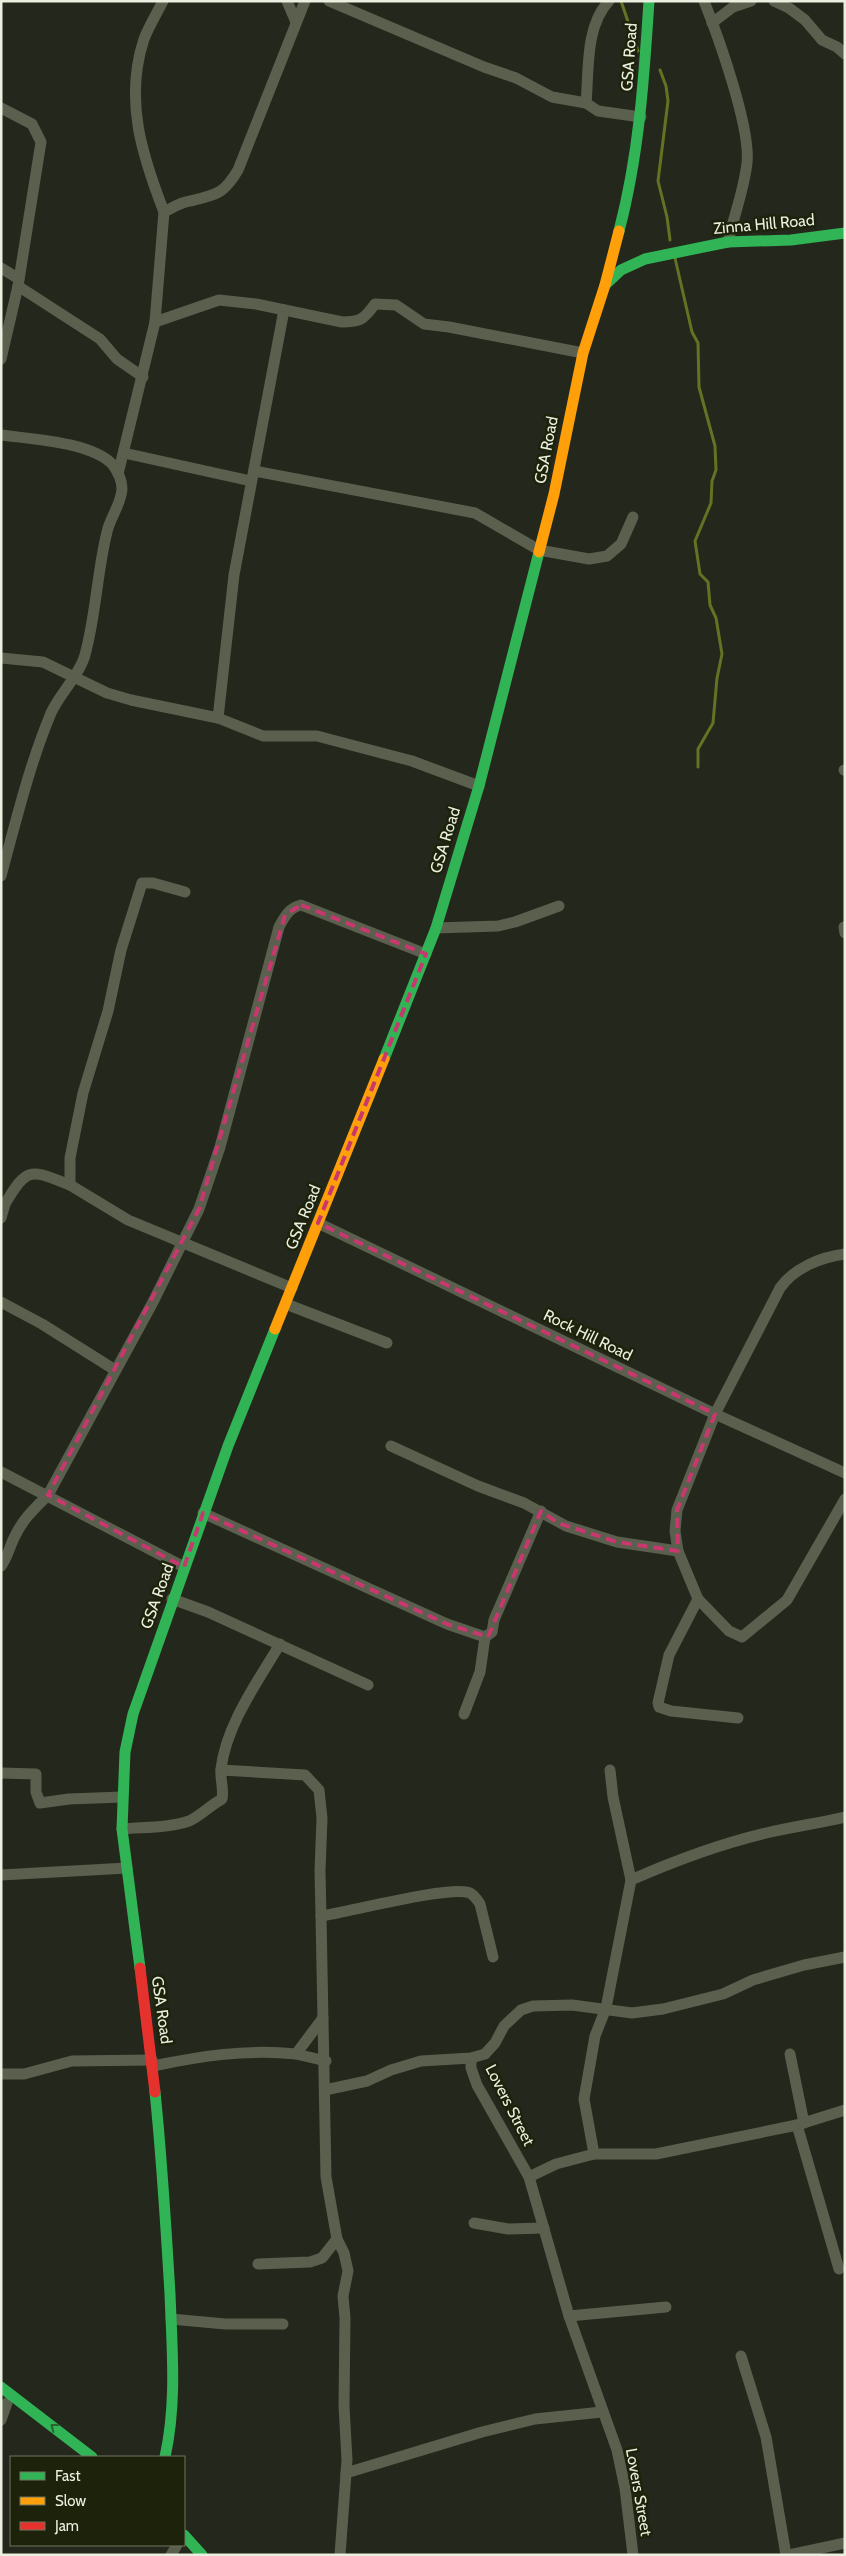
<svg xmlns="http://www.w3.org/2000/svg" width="846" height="2556" font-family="Cabin,sans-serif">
  <rect width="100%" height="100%" fill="#24271b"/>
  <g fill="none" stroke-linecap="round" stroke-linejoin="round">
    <g stroke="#627323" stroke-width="3">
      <polyline points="621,1 638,51"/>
      <polyline points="660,70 666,86 668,101 658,181 667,217 670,240"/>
      <polyline points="675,258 692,332 698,343 699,387 715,446 716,470 712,481 711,503 695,541 700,574 708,582 710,605 716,618 722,654 717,678 713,723 698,749 698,767"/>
    </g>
    <g stroke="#5a5f4e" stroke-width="11">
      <path d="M 163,1 C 157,13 149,26 144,39 C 124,100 142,155 164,212"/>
      <polyline points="287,1 296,22"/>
      <polyline points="329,1 484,67 516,78 552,97 586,103 598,111 641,117"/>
      <path d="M 704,1 C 718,36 751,128 747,163 C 744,190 734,215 728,242"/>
      <polyline points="774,1 789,8 805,20 822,40 837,47 845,54"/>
      <polyline points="712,23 733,7 751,1"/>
      <path d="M 586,103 C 589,71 585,26 609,1"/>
      <polyline points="1,108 32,124 41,142 18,286 1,359"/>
      <polyline points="1,268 19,279"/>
      <polyline points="18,286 100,339 117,359 143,377"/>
      <path d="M 155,322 L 219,300 L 256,304 L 342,322 C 361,322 364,319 375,304 L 396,305 L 424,324 L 449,327 L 583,353"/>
      <path d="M 1,435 C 31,439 92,442 113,465 C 118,472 122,481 122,489 C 121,505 110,517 107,532 C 97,572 96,615 85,655 C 79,676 60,693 51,713 C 29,766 16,821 1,876"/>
      <polyline points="124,453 251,481"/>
      <polyline points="254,471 475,513 539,550 589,559 607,556 621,544 633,517"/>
      <path d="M 118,474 L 155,322 L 164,212 C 172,208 181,202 190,201 C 216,195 224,194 238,170 L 305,1"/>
      <polyline points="1,658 43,662 107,693 131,700 218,718 234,575 284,310"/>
      <polyline points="218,718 263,736 317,736 412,761 479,786"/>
      <polyline points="844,770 845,770"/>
      <polyline points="185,892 153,883 142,883 121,950 108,1011 83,1093 70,1158 70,1185 128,1220 292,1288"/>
      <polyline points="844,927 845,933"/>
      <polyline points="436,928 498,926 515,922 559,906"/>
      <polyline points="1,1203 5,1204 1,1218"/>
      <path d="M 5,1204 C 28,1165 31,1170 70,1185"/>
      <polyline points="318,1223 715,1414 845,1473"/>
      <polyline points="1,1302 42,1324 115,1370"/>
      <polyline points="286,1304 387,1343"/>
      <polyline points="391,1446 478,1486 524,1503 566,1526 617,1542 678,1551"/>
      <polyline points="1,1472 184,1567"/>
      <polyline points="203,1513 447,1624 485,1637 492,1632 494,1620 541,1511"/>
      <path d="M 1,1566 C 8,1557 9,1548 14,1538 C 22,1520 35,1508 48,1495 L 153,1302 L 199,1209 L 220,1147 L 279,927 C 285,916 289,908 301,905 L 426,954"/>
      <polyline points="172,1599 208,1612 368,1685"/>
      <polyline points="698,1599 729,1631 742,1637 787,1600 845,1499"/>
      <polyline points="464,1714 480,1672 485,1637"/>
      <path d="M 738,1718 L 671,1711 L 659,1707 L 658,1703 L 669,1655 L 698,1599 L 678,1551 L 675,1531 L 677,1510 L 715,1414 L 780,1288 C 794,1268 821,1257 845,1254"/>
      <polyline points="221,1770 305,1775 319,1790 322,1818 320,1871 321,1916"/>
      <polyline points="1,1773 36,1774 36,1792 40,1803 69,1799 122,1797"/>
      <path d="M 122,1829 C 144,1827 169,1828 189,1821 C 198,1818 212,1804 222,1799 C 224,1789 220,1779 221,1769 C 226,1725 258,1681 280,1644"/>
      <polyline points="1,1875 127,1868"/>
      <path d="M 631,1880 C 674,1861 720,1844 766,1833 C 792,1827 819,1823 845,1817"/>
      <polyline points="296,2054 326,2061"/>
      <polyline points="790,2054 804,2123"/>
      <polyline points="471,2058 471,2068 477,2085 529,2177 569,2316 617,2450 625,2488 633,2555"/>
      <path d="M 153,2066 C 201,2056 246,2049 296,2054 L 323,2018"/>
      <polyline points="1,2074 24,2074 72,2061 152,2060"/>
      <polyline points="325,2090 367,2081 391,2070 421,2061 471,2058 485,2054 495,2043 504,2026 521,2010 533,2006 572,2005 632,2013 663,2009 723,1994 753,1980 804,1965 845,1957"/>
      <polyline points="797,2125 839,2269"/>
      <polyline points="594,2154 584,2099 595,2036 606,2008 631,1880 613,1797 610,1770"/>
      <polyline points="529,2177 556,2164 594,2154 656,2154 797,2125 845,2110"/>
      <polyline points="474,2223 508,2229 544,2228"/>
      <polyline points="258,2264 310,2262 322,2258 337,2239"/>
      <polyline points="569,2316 666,2307"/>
      <polyline points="171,2319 225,2324 283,2324"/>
      <polyline points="741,2356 766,2437 786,2555"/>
      <polyline points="1,2420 7,2403"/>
      <polyline points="346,2473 482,2432 535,2419 602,2412"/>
      <polyline points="171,2555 177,2545"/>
      <path d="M 340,2555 L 347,2460 L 344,2406 L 345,2318 L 343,2296 L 348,2271 L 344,2253 L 337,2239 L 326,2177 L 321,1916 C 349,1912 450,1885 470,1893 C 475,1896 477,1899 480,1904 L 493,1957"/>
      <polyline points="789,2555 845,2543"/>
    </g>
    <g stroke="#30b455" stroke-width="11">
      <path d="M 619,231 C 639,155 644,79 649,1"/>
      <polyline points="605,285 621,270 645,259 728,242 791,240 845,233"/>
      <polyline points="384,1059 436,928 479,786 539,552"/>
      <polyline points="140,1968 122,1829 125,1752 133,1714 228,1446 275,1329"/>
      <path d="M 155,2092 C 162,2160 166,2226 170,2294 C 172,2349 177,2403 165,2457"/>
      <polyline points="1,2387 92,2457"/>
      <polyline points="184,2535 202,2555"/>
    </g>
    <g stroke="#ff9f0a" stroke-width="11">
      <polyline points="539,552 554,494 583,353 605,285 619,231"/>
      <polyline points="275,1329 384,1059"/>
    </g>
    <polyline stroke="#e5322d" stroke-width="11" points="140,1968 155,2092"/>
  </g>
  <defs><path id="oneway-chevron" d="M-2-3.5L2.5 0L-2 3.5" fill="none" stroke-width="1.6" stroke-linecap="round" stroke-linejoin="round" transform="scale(1.25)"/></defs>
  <use stroke="#26642c" href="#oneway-chevron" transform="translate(54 2427) rotate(-142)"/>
  <path fill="none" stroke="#c8386f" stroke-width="4" stroke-dasharray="10 6" stroke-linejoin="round" d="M 301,905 L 426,954 L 318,1223 L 715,1414 L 677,1510 L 678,1551 L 617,1542 L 558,1523 L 541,1511 L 488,1637 L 447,1624 L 203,1513 L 184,1567 L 48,1495 L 199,1209 L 285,915 Z"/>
  <g text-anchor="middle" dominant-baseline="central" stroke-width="5" stroke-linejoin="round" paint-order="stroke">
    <g font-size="16" fill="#eaefe0" stroke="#1d230b">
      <text transform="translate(629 57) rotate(-86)">GSA Road</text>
      <text transform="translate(764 224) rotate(-5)">Zinna Hill Road</text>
      <text transform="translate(546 450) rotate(-79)">GSA Road</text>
      <text transform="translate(445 840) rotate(-73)">GSA Road</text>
      <text transform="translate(303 1217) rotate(-68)">GSA Road</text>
      <text transform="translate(588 1335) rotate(26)">Rock Hill Road</text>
      <text transform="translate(157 1596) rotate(-70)">GSA Road</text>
      <text transform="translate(162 2010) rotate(82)">GSA Road</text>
      <text transform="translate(510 2105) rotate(63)">Lovers Street</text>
      <text transform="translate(639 2492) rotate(80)">Lovers Street</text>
    </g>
  </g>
  <rect width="846" height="2556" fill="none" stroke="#eaefe0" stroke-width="5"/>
  <rect x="10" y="2456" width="175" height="90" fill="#1d230b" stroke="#6f7560"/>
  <rect x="20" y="2472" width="25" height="8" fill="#30b455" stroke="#6f7560"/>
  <text x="55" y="2481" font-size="15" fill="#eaefe0">Fast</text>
  <rect x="20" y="2497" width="25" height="8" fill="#ff9f0a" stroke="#6f7560"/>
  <text x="55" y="2506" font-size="15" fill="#eaefe0">Slow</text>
  <rect x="20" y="2522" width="25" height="8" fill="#e5322d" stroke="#6f7560"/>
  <text x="55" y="2531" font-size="15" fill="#eaefe0">Jam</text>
</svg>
